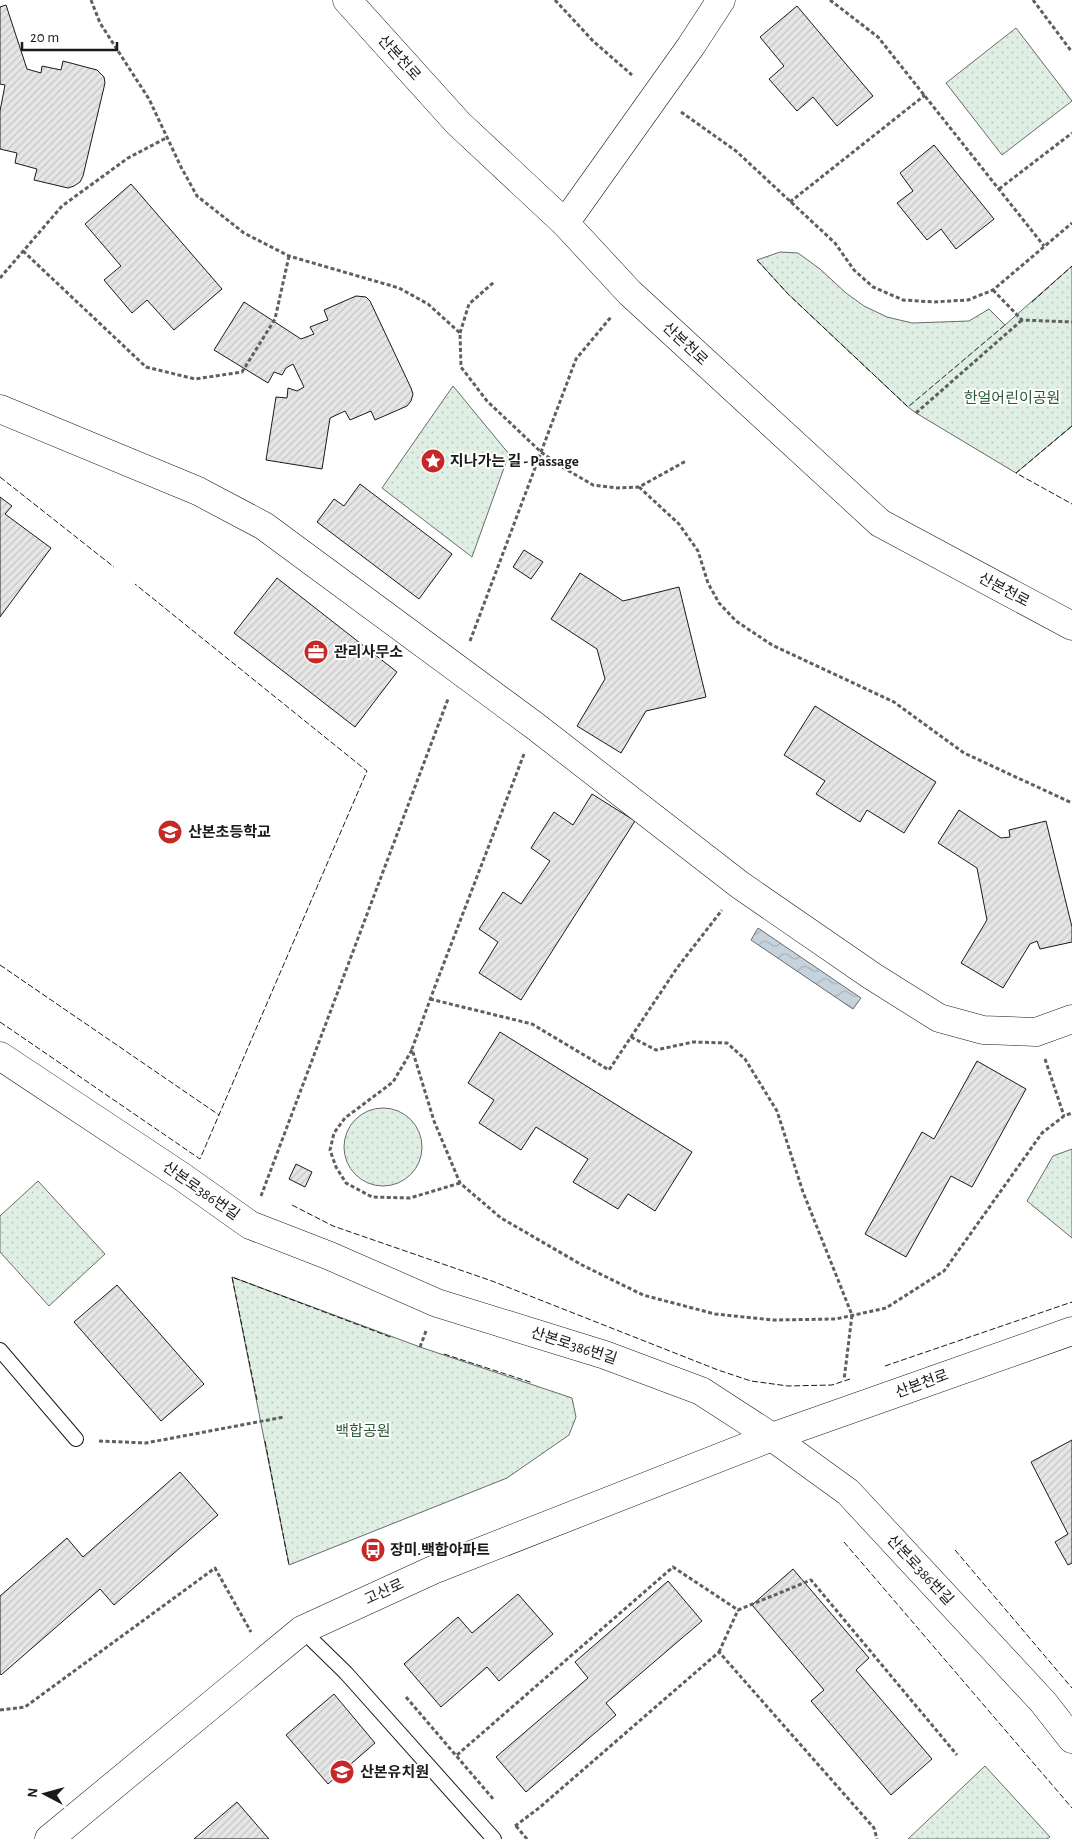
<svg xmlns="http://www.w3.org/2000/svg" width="1072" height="1839" font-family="'Alegreya Sans','Noto Sans KR',sans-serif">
  <defs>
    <pattern id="grass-dots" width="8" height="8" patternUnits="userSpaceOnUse" patternTransform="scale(1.25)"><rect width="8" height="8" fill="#e0efe3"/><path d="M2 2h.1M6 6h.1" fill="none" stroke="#c0ccc2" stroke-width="1.8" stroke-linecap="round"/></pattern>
    <pattern id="water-waves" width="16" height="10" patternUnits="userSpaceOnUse" patternTransform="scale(1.25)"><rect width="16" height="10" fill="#c6d2dc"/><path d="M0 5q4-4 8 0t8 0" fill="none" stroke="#aab4bc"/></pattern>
    <pattern id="building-hatch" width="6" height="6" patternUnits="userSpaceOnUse" patternTransform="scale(1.25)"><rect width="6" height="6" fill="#e6e6e6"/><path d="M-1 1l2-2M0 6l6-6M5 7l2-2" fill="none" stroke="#c5c5c5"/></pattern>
  </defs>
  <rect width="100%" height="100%" fill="#fff"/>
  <g fill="url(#grass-dots)" stroke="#6a6a6a">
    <polygon points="1016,28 1072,101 1002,155 946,83"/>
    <polygon points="780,252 798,253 820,269 846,293 864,306 887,317 912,323 969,321 989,309 1005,325 1072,266 1072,426 1016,473 916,413 908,407 788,294 757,260"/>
    <polygon points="453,386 509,454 472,557 382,488"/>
    <circle cx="383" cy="1147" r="39"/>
    <polygon points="1072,1149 1072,1238 1027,1201 1053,1156"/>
    <polygon points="38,1181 105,1254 49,1306 0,1252 0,1216"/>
    <polygon points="232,1277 420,1347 572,1398 576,1417 569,1435 507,1478 289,1565"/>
    <polygon points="985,1766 1050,1837 1047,1839 908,1839"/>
  </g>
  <polygon fill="url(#water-waves)" stroke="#6a6a6a" points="758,928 861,998 853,1009 751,940"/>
  <g fill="url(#building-hatch)" stroke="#1a1a1a">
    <polygon points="6,5 27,69 41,73 42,66 61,70 63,61 97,70 104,77 105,83 83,176 80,182 74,186 68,188 34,180 37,169 15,163 17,153 0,149 0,111 5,85 0,84 0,7"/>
    <polygon points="797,6 873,96 837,126 813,97 797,111 769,79 784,66 760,37"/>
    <polygon points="934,145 994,219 956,249 941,229 927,240 897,203 913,191 900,173"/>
    <polygon points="131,184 222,289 174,330 147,300 132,313 104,280 121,266 85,224"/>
    <polygon points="356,296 366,297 370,301 411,388 413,394 411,401 407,406 375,420 371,411 350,420 345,411 330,418 322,469 266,460 276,397 287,398 288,388 297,391 304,387 293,364 286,368 282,375 274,372 268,383 214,350 244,302 301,339 314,334 310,327 328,320 324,310"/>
    <polygon points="360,484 452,554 419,599 317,522 334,499 344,506"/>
    <polygon points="0,497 12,506 5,514 51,548 0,617"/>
    <polygon points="524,550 543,562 531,579 513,567"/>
    <polygon points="580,573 623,601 679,587 706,697 646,711 621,753 577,726 605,679 597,649 551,619"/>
    <polygon points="277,578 397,672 355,727 234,633"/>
    <polygon points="815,706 936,782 904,833 867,810 860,822 816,794 825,781 784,755"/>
    <polygon points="592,794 635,821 521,1000 479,973 498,942 479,929 503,892 521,904 550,861 531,848 554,812 573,825"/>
    <polygon points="959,810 1001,838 1010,837 1009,830 1046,821 1072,927 1072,942 1040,949 1037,941 1030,944 1003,988 961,963 987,920 977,868 938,843"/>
    <polygon points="500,1032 692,1152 655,1211 628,1194 618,1209 573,1182 588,1159 536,1127 521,1150 479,1123 494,1100 468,1083"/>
    <polygon points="977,1061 1026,1089 972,1187 951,1176 906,1257 865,1234 922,1132 934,1139"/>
    <polygon points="296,1164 312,1172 305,1187 289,1179"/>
    <polygon points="117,1285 204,1384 161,1421 74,1322"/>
    <polygon points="1072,1440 1072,1563 1068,1565 1055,1542 1068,1534 1031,1462"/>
    <polygon points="180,1472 218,1515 114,1605 100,1589 1,1675 0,1673 0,1596 67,1538 83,1557"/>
    <polygon points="793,1569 869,1658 856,1670 932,1759 891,1795 811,1701 824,1690 752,1605"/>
    <polygon points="668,1581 702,1621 606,1703 616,1715 526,1792 496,1757 588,1678 575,1662"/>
    <polygon points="518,1594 553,1634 499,1681 487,1667 441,1707 404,1664 458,1617 472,1633"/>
    <polygon points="334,1694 375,1743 328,1784 286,1735"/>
    <polygon points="237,1802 269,1839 194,1839"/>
  </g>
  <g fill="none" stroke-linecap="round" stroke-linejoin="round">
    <defs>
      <g id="lane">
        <polyline points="0,1350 76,1439"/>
        <polyline points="302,1630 346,1673 494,1839"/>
      </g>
      <g id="street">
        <polyline points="565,223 691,46 721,0"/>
        <polyline points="0,409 198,491 264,526 535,726 740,885 872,976 939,1018 983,1030 1036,1032 1072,1019"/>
        <polyline points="0,1056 181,1176 250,1225 330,1256 437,1303 605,1355 701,1391 772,1437 848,1492 1043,1702 1072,1739"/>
      </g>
      <g id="secondary">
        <polyline points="347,0 458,123 565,223 630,293 880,523 1072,626"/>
        <polyline points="49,1839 302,1630 433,1570 772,1437 1072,1331"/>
      </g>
    </defs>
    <use href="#lane" stroke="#1a1a1a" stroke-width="16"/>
    <use href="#street" stroke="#1a1a1a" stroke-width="29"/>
    <use href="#secondary" stroke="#1a1a1a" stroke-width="29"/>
    <g stroke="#5f5f5f" stroke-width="3" stroke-dasharray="4 2.5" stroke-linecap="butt">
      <polyline points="91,0 100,23 149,99 181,167 197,196 244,233 289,256 399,288 428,304 460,333 461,367 487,401 541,452 562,467 593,485 617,488 639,487 686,461"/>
      <polyline points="555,0 593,41 632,75"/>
      <polyline points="830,0 878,37 1044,246"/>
      <polyline points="1033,0 1072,52"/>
      <polyline points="681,112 736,151 835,243 854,270 873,287 903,300 934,302 968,300 993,290 1072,223"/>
      <polyline points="999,189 1072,133"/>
      <polyline points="790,202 925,95"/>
      <polyline points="23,251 146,367 195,379 242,372 275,319 289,256"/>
      <polyline points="0,278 62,206 128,158 168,137"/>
      <polyline points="993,290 1022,320 1072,322"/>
      <polyline points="460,333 469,304 494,282"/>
      <polyline points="916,413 1022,320"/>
      <polyline points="639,487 679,524 698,551 708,583 719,603 736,621 772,645 894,702 964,753 1072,803"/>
      <polyline points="470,641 576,359 611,317"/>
      <polyline points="524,754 434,989 412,1049 434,1121 460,1183 501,1218 582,1265 643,1295 715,1314 773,1320 836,1319 886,1308 944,1271 1042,1133 1064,1116 1072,1113"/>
      <polyline points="430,999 532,1024 609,1070 677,968 722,910"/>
      <polyline points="631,1037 656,1050 693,1042 727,1043 745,1059 777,1111 803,1192 852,1315 844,1380"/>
      <polyline points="412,1050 393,1082 345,1118 334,1133 330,1150 336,1167 346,1183 372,1197 410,1198 460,1183"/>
      <polyline points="1045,1059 1064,1116"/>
      <polyline points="261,1196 448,699"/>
      <polyline points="420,1347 426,1331"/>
      <polyline points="99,1441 146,1443 284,1417"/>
      <polyline points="719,1652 738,1610"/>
      <polyline points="406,1697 494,1800"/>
      <polyline points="0,1710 25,1707 215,1568 251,1632"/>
      <polyline points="457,1755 673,1567 738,1610 811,1580 957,1755"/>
      <polyline points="515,1826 539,1808 719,1652 874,1828 877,1839"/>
      <polyline points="516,1826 527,1839"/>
    </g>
    <use href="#lane" stroke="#fff" stroke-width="14"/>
    <use href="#street" stroke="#fff" stroke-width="28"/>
    <use href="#secondary" stroke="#fff" stroke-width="28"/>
    <g stroke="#1a1a1a" stroke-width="1" stroke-dasharray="6 2.5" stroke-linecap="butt">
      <polyline points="757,260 788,294 908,407 1005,325"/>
      <polyline points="1032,302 1072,266"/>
      <polyline points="1072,426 1016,473 1072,504"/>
      <polyline points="0,477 114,567"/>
      <polyline points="0,965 219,1115"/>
      <polyline points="0,1022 200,1159 367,771 135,584"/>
      <polyline points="292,1205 333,1226 492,1281 718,1370 751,1381 788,1386 832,1385 850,1379"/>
      <polyline points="444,1354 533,1383"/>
      <polyline points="885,1366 1072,1302"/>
      <polyline points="257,1400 232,1277 393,1338"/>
      <polyline points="265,1441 289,1565"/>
      <polyline points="844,1542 1072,1808"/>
      <polyline points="955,1550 1072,1688"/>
    </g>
  </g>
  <defs>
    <symbol id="sight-disc" viewBox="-11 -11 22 22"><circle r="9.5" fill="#c62828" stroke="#fff"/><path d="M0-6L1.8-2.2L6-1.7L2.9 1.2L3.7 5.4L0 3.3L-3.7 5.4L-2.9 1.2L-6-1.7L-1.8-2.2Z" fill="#fff"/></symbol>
    <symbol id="office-disc" viewBox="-11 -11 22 22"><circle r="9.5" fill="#c62828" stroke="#fff"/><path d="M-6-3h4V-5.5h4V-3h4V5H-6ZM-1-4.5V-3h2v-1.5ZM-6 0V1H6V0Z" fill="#fff"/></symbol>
    <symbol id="school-disc" viewBox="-11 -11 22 22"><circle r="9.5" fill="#c62828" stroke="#fff"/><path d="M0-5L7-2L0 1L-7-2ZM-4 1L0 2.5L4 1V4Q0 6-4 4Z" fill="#fff"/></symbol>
    <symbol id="bus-disc" viewBox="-11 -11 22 22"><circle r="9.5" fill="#c62828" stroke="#fff"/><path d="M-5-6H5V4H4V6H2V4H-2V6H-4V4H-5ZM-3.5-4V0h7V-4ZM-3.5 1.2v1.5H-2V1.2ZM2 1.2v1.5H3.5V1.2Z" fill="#fff"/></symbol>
  </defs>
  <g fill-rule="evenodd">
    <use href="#sight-disc" x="419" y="447" width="28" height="28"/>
    <use href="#office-disc" x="302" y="638" width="28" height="28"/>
    <use href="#school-disc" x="156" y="818" width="28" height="28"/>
    <use href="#bus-disc" x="359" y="1536" width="28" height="28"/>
    <use href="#school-disc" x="328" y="1758" width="28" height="28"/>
  </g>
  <g text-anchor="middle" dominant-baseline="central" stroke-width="4" stroke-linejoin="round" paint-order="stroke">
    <g font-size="15" fill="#1a1a1a" stroke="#fff">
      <text transform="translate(399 58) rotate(48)">산본천로</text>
      <text transform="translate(685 344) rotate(43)">산본천로</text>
      <text transform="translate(1004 590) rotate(28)">산본천로</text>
      <text transform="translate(201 1191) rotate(35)">산본로386번길</text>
      <text transform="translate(574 1346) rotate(18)">산본로386번길</text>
      <text transform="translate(922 1384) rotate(-20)">산본천로</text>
      <text transform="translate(920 1570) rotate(47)">산본로386번길</text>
      <text transform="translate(384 1592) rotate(-25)">고산로</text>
    </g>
    <g font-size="15" fill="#2b5a34" stroke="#fff">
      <text x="1012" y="398">한얼어린이공원</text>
      <text x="363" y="1431">백합공원</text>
    </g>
    <g font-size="15" font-weight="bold" fill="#1a1a1a" stroke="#fff" text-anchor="start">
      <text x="450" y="461">지나가는 길 - Passage</text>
      <text x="334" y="652">관리사무소</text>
      <text x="188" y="832">산본초등학교</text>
      <text x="390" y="1550">장미.백합아파트</text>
      <text x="360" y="1772">산본유치원</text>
    </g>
  </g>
  <g transform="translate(45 1794) rotate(276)" stroke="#ffffff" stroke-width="4" paint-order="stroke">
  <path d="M0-4L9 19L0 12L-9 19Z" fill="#1a1a1a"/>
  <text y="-8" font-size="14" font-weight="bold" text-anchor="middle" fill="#1a1a1a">N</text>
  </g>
  <path d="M22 42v8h95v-8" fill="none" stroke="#1a1a1a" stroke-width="2.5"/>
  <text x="30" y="42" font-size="15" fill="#1a1a1a" stroke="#ffffff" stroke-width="4" paint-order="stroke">20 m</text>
</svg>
